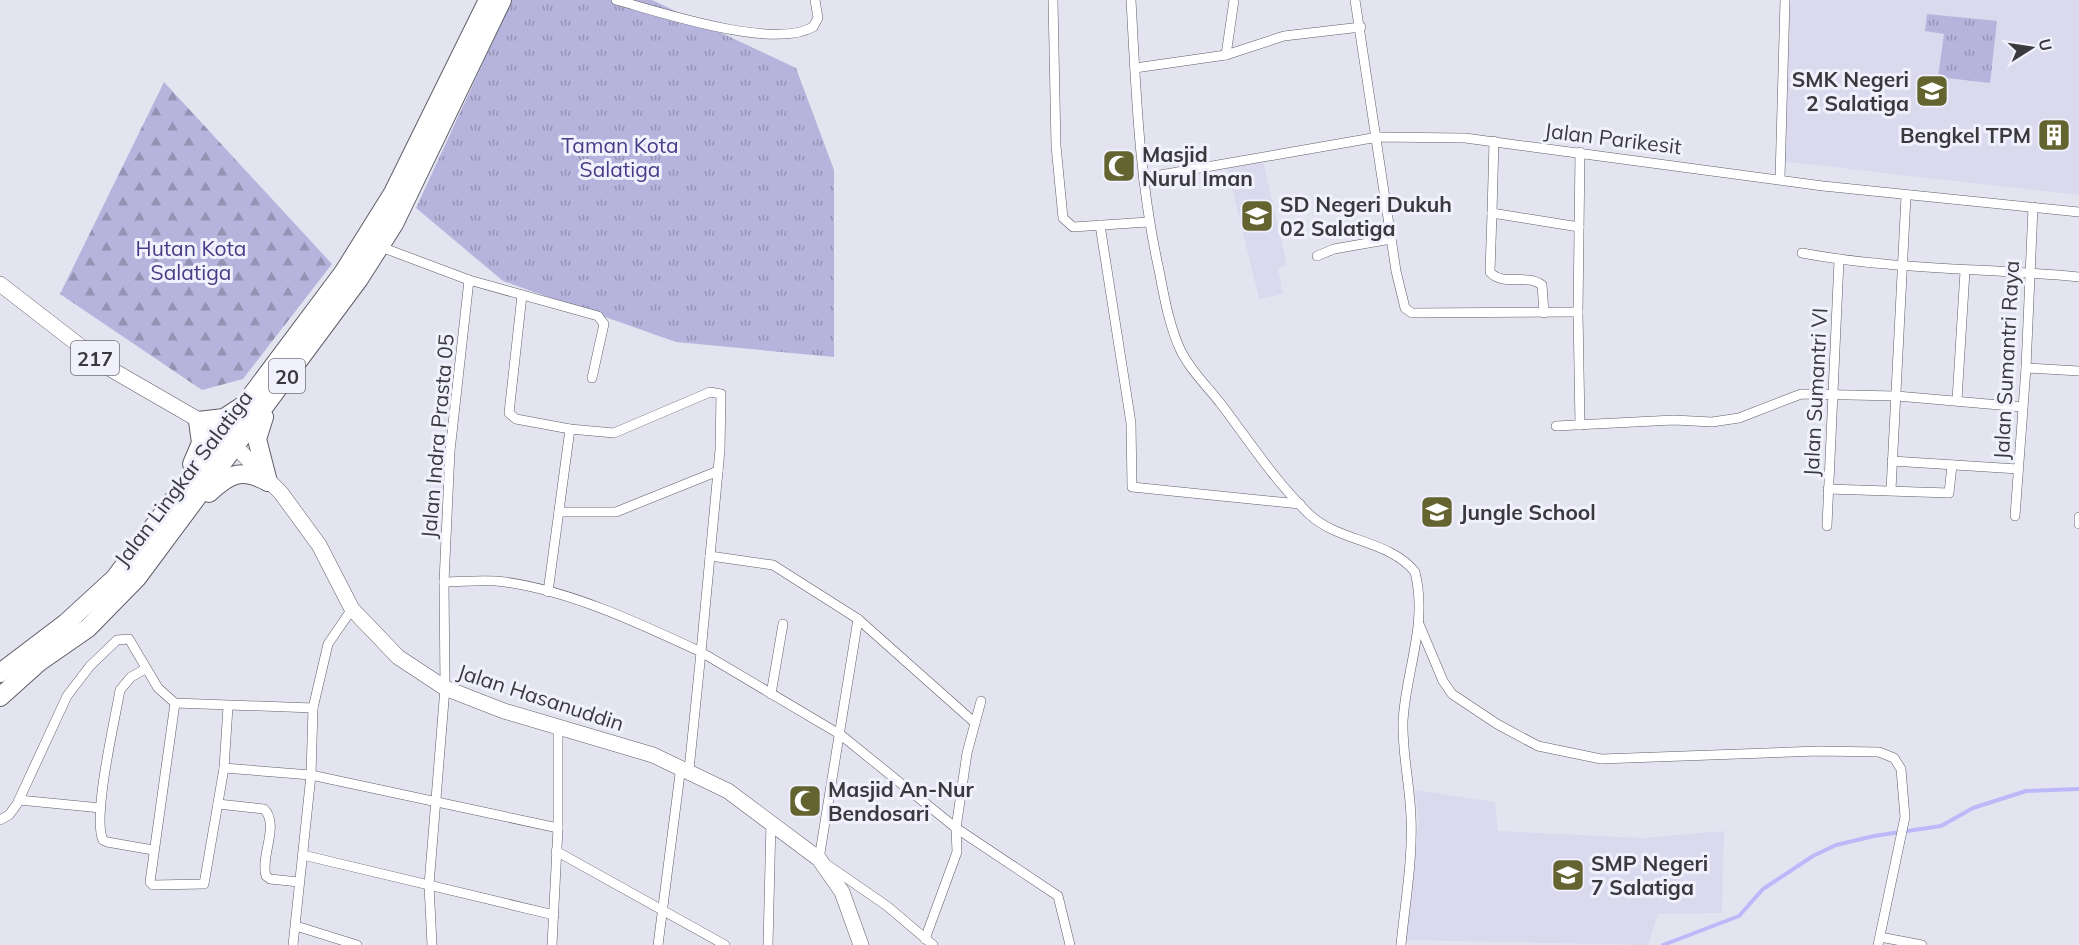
<svg xmlns="http://www.w3.org/2000/svg" width="2079" height="945" font-family="Mulish,sans-serif">
  <defs>
    <pattern id="forest-firs" width="22" height="20" patternUnits="userSpaceOnUse" patternTransform="scale(1.5)"><rect width="22" height="20" fill="#b6b4dc"/><path d="M5 1l3.5 6h-7zM16 11l3.5 6h-7z" fill="#9593b4"/></pattern>
    <pattern id="park-tufts" width="24" height="20" patternUnits="userSpaceOnUse" patternTransform="scale(1.5)"><rect width="24" height="20" fill="#b6b4dc"/><path d="M3 7l-1-3M5 7V3M7 7l1-3M15 17l-1-3M17 17v-4M19 17l1-3" fill="none" stroke="#9593b4"/></pattern>
  </defs>
  <rect width="100%" height="100%" fill="#e4e4f1"/>
  <g fill="#dad9ee">
    <polygon points="1791,0 2079,0 2079,195 1779,161"/>
    <polygon points="1263,161 1287,265 1278,268 1283,294 1259,299 1227,167"/>
    <polygon points="1415,790 1495,802 1498,831 1643,838 1724,831 1722,913 1658,914 1648,945 1406,940 1419,820"/>
  </g>
  <polygon fill="url(#forest-firs)" points="164,82 332,264 243,379 202,390 60,294"/>
  <g fill="url(#park-tufts)">
    <polygon points="512,0 652,0 796,68 834,170 834,357 676,342 503,281 416,208"/>
    <polygon points="1927,14 1997,21 1990,83 1938,77 1944,34 1925,31"/>
  </g>
  <g fill="none" stroke-linecap="round" stroke-linejoin="round">
    <polyline stroke="#bdb8f8" stroke-width="4" points="1663,945 1739,916 1763,889 1813,856 1836,845 1874,836 1941,826 1973,808 2026,791 2079,789"/>
    <defs>
      <g id="street">
        <path d="M 616,0 C 660,12 773,50 813,27 L 818,18 L 815,0"/>
        <polyline points="1053,0 1056,146 1063,218 1073,227 1148,222"/>
        <path d="M 1131,0 C 1136,91 1139,181 1159,270 C 1164,296 1169,325 1180,349 C 1189,369 1208,387 1221,404 C 1249,441 1275,481 1309,514 C 1338,542 1390,540 1415,572 C 1428,625 1406,669 1403,721 C 1402,753 1410,785 1411,817 C 1413,859 1405,903 1401,945"/>
        <polyline points="1234,0 1226,55 1284,36 1361,27"/>
        <polyline points="1355,0 1396,271 1405,308 1412,313 1578,312"/>
        <polyline points="1135,68 1226,55"/>
        <polyline points="1580,152 1578,312 1580,425"/>
        <polyline points="1143,178 1378,137 1465,138 1823,186 2079,212"/>
        <polyline points="1780,178 1785,0"/>
        <polyline points="1492,213 1494,141"/>
        <polyline points="1100,225 1131,423 1132,487 1300,504"/>
        <polyline points="381,247 469,280 598,316 604,324 592,378"/>
        <path d="M 1802,253 C 1892,270 1987,268 2079,277"/>
        <polyline points="1317,256 1334,249 1391,239"/>
        <polyline points="522,295 509,413 516,419 570,429 614,433 710,392 721,394 720,450 701,652 841,735 956,828 1058,896 1070,945"/>
        <path d="M 1544,313 L 1542,285 C 1527,273 1503,287 1490,272 L 1492,213 L 1579,227"/>
        <polyline points="2026,368 2079,371"/>
        <polyline points="1957,400 1965,271"/>
        <polyline points="1556,426 1674,420 1712,422 1739,418 1801,394 1897,396 2022,407"/>
        <polyline points="1892,461 2018,469"/>
        <polyline points="1828,489 1949,493 1952,465"/>
        <polyline points="1891,490 1906,196"/>
        <polyline points="559,512 616,512 718,471"/>
        <polyline points="2015,516 2026,368 2033,207"/>
        <polyline points="2079,524 2079,517"/>
        <polyline points="1827,526 1839,260"/>
        <polyline points="710,556 773,565 858,619 975,723"/>
        <path d="M 444,582 C 464,582 486,579 505,582 C 571,591 641,624 701,652 L 689,770"/>
        <polyline points="548,592 570,429"/>
        <polyline points="858,619 819,859 887,906 933,945"/>
        <polyline points="1419,624 1443,681 1452,694 1497,724 1538,746 1601,759 1818,751 1879,752 1894,758 1901,769 1905,817 1878,945"/>
        <path d="M 145,669 L 131,677 L 120,690 C 115,720 92,817 103,840 L 107,842 L 153,850"/>
        <polyline points="771,694 783,624"/>
        <polyline points="175,703 150,882 153,885 204,884 224,768 228,707"/>
        <polyline points="224,768 311,775 558,828"/>
        <polyline points="19,800 101,808"/>
        <path d="M 218,804 L 264,809 C 280,825 260,856 266,876 L 270,879 L 299,882"/>
        <polyline points="0,820 9,815 17,804 67,696 90,666 117,640 129,639 158,688 175,703 313,708"/>
        <polyline points="556,851 725,945"/>
        <polyline points="303,855 554,915"/>
        <polyline points="296,926 357,945"/>
        <polyline points="1880,937 1922,945"/>
        <polyline points="925,939 957,852 956,828 967,753 981,701"/>
        <polyline points="293,945 311,775 313,708 328,644 352,609"/>
        <polyline points="432,945 429,885 445,688 444,582 450,451 469,280"/>
        <polyline points="552,945 558,828 558,727"/>
        <polyline points="658,945 681,766"/>
        <polyline points="768,945 771,821"/>
      </g>
      <polyline id="primary" points="0,284 107,367 223,434 281,493 319,545 352,609 398,657 445,688 504,711 653,755 728,791 819,859 842,892 861,945"/>
      <g id="highway">
        <polyline points="264,417 257,439 268,482"/>
        <polyline points="192,464 201,443 198,421 224,418 241,407"/>
        <path d="M 209,493 C 230,473 242,468 268,482"/>
        <polyline points="0,673 66,623 115,578 343,273 393,193 488,0"/>
        <polyline points="0,697 39,662 88,628 137,578 359,279 394,224 502,0"/>
      </g>
    </defs>
    <use href="#street" stroke="#5e5e69" stroke-width="10"/>
    <use href="#primary" stroke="#5e5e69" stroke-width="16"/>
    <use href="#highway" stroke="#5e5e69" stroke-width="20"/>
    <use href="#street" stroke="#fff" stroke-width="9"/>
    <use href="#primary" stroke="#fff" stroke-width="15"/>
    <use href="#highway" stroke="#fff" stroke-width="18"/>
  </g>
  <defs>
    <symbol id="school-square" viewBox="-11 -11 22 22"><rect x="-9" y="-9" width="18" height="18" rx="4" fill="#646431" stroke="#f1f1fe"/><path d="M0-5L7-2L0 1L-7-2ZM-4 1L0 2.5L4 1V4Q0 6-4 4Z" fill="#fff"/></symbol>
    <symbol id="building-square" viewBox="-11 -11 22 22"><rect x="-9" y="-9" width="18" height="18" rx="4" fill="#646431" stroke="#f1f1fe"/><path d="M-4-6H4V6H1V3H-1V6H-4ZM-2.5-4.3h1.7v1.8h-1.7ZM.8-4.3h1.7v1.8H.8ZM-2.5-1h1.7V.8h-1.7ZM.8-1h1.7V.8H.8Z" fill="#fff"/></symbol>
    <symbol id="mosque-square" viewBox="-11 -11 22 22"><rect x="-9" y="-9" width="18" height="18" rx="4" fill="#646431" stroke="#f1f1fe"/><path d="M3.5-4.9A6 6 0 1 0 3.5 4.9A5 5 0 1 1 3.5-4.9Z" fill="#fff"/></symbol>
  </defs>
  <g fill-rule="evenodd">
    <use href="#school-square" x="1913" y="72" width="38" height="38"/>
    <use href="#building-square" x="2035" y="116" width="38" height="38"/>
    <use href="#mosque-square" x="1100" y="147" width="38" height="38"/>
    <use href="#school-square" x="1238" y="197" width="38" height="38"/>
    <use href="#school-square" x="1418" y="493" width="38" height="38"/>
    <use href="#mosque-square" x="786" y="782" width="38" height="38"/>
    <use href="#school-square" x="1549" y="856" width="38" height="38"/>
  </g>
  <g text-anchor="middle" dominant-baseline="central" stroke-width="6" stroke-linejoin="round" paint-order="stroke">
    <g fill="#f1f1fe" stroke="#707078" stroke-width="1.5">
      <rect x="71" y="341" width="48" height="34" rx="4.5"/>
      <rect x="269" y="359" width="36" height="34" rx="4.5"/>
    </g>
    <g font-size="20" font-weight="bold" fill="#39393e">
      <text x="95" y="358">217</text>
      <text x="287" y="376">20</text>
    </g>
    <g font-size="21" font-weight="bold" fill="#39393e" stroke="#f1f1fe" text-anchor="start">
      <text x="1909" y="79" text-anchor="end">SMK Negeri<tspan x="1909" dy="24">2 Salatiga</tspan></text>
      <text x="2031" y="135" text-anchor="end">Bengkel TPM</text>
      <text x="1142" y="154">Masjid<tspan x="1142" dy="24">Nurul Iman</tspan></text>
      <text x="1280" y="204">SD Negeri Dukuh<tspan x="1280" dy="24">02 Salatiga</tspan></text>
      <text x="1460" y="512">Jungle School</text>
      <text x="828" y="789">Masjid An-Nur<tspan x="828" dy="24">Bendosari</tspan></text>
      <text x="1591" y="863">SMP Negeri<tspan x="1591" dy="24">7 Salatiga</tspan></text>
    </g>
    <g font-size="21" fill="#39393e" stroke="#f1f1fe">
      <text transform="translate(1613 138) rotate(7)">Jalan Parikesit</text>
      <text transform="translate(2006 360) rotate(-87)">Jalan Sumantri Raya</text>
      <text transform="translate(1815 392) rotate(-87)">Jalan Sumantri VI</text>
      <text transform="translate(437 436) rotate(-85)">Jalan Indra Prasta 05</text>
      <text transform="translate(183 478) rotate(-53)">Jalan Lingkar Salatiga</text>
      <text transform="translate(541 697) rotate(18)">Jalan Hasanuddin</text>
    </g>
    <g font-size="21" fill="#483c86" stroke="#f1f1fe">
      <text x="620" y="145">Taman Kota<tspan x="620" dy="24">Salatiga</tspan></text>
      <text x="191" y="248">Hutan Kota<tspan x="191" dy="24">Salatiga</tspan></text>
    </g>
  </g>
  <g transform="translate(2031 48) rotate(78)" stroke="#f1f1fe" stroke-width="4.5" paint-order="stroke">
  <path d="M0-4.5L10 22L0 15L-10 22Z" fill="#39393e"/>
  <text y="-9" font-size="16" font-weight="bold" text-anchor="middle" fill="#39393e">U</text>
  </g>
</svg>
